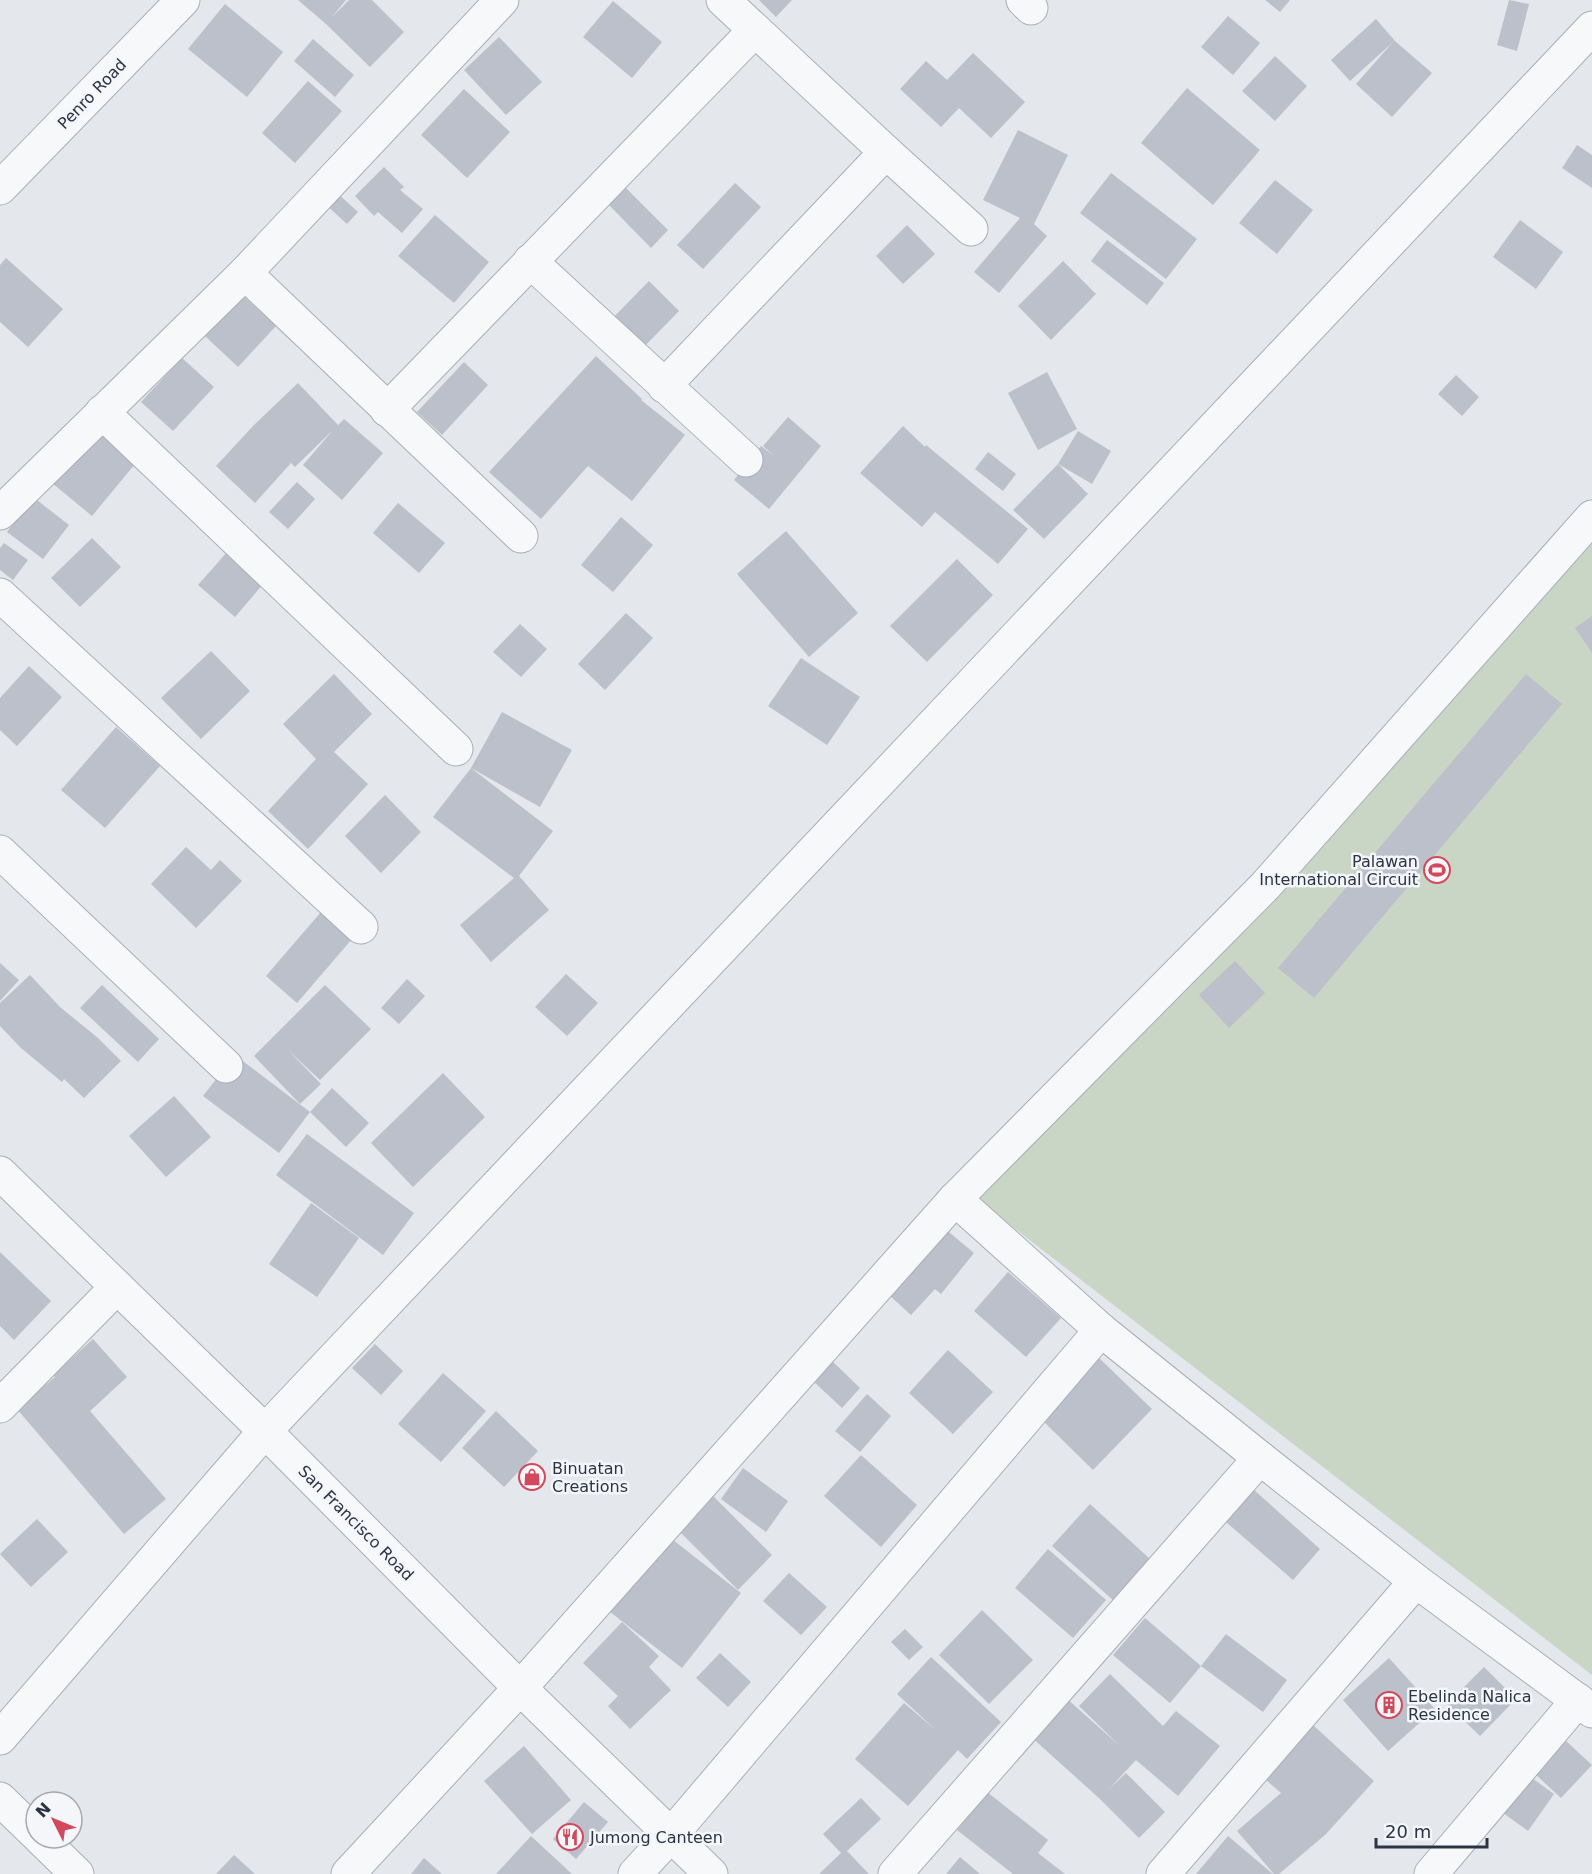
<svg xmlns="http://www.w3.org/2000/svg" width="1592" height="1874" font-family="'DejaVu Sans',sans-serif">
  <rect width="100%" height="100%" fill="#e4e7ec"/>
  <polygon fill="#c9d6c5" points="1592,543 1592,1675 974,1197"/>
  <g fill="#bbc0ca">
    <polygon points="298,0 346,0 331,18 349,0 372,0 404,32 370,67 326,24"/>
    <polygon points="759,0 792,0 776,17"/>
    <polygon points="1265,0 1290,0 1280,12"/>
    <polygon points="1509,0 1529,4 1517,51 1497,45"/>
    <polygon points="613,1 662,42 632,78 583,37"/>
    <polygon points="225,4 283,52 247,97 188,49"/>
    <polygon points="1228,16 1260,43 1233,75 1201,47"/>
    <polygon points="1376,19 1395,41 1432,73 1392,117 1356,84 1392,43 1350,81 1331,60"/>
    <polygon points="499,37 542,82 506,115 464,70"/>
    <polygon points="313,39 354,75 335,97 294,61"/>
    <polygon points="973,53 1025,102 991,138 959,108 941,127 900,89 926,61 947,80"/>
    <polygon points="1275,56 1307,86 1275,121 1242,91"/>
    <polygon points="308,81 342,111 295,163 262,133"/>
    <polygon points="1187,88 1260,150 1213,205 1141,143"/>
    <polygon points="464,89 510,132 467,178 421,135"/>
    <polygon points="1018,130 1068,155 1034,224 1047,236 999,293 974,272 1020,218 983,200"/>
    <polygon points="1577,145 1592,155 1592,188 1562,168"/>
    <polygon points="384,167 404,187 400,190 423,209 402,233 378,212 374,216 355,196"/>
    <polygon points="1111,173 1197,239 1166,279 1080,213"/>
    <polygon points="1275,180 1313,210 1277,254 1239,223"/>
    <polygon points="735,183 761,207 703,269 677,245"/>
    <polygon points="625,187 668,230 651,248 608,204"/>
    <polygon points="335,191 358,212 347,224 324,203"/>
    <polygon points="435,215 489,262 454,303 398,256"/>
    <polygon points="1520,220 1563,252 1536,289 1493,257"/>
    <polygon points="907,225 935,254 903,284 876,256"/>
    <polygon points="1107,240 1164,283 1147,305 1091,261"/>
    <polygon points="6,258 63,309 28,347 0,322 0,265"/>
    <polygon points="1063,261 1096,294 1051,340 1018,306"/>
    <polygon points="649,281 679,311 635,356 605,326"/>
    <polygon points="243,296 276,326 238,367 205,336"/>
    <polygon points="596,356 642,399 641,400 685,435 632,501 588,466 541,519 489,472"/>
    <polygon points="182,358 214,387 173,431 141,402"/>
    <polygon points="464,362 488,385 442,435 417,412"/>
    <polygon points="1047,372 1077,429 1038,450 1008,393"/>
    <polygon points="1456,375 1479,397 1462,416 1438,394"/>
    <polygon points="298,383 338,425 344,419 383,453 342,500 303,465 333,430 295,467 291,463 255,503 216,466 254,425"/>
    <polygon points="788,417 821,446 769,509 734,480 761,446 774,456 763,446"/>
    <polygon points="100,425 140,458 92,516 52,483"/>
    <polygon points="903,426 925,447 926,445 1028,529 998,564 935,512 922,527 860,473"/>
    <polygon points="1078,431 1111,451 1092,484 1058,464 1088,494 1044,539 1013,510 1058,464"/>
    <polygon points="988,452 1016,474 1003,491 975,469"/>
    <polygon points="297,482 315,499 288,529 269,512"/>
    <polygon points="33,497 69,525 43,559 7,532"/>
    <polygon points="398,503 445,543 419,573 373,533"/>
    <polygon points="621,517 653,545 613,592 581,565"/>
    <polygon points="786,531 858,613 809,657 737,574"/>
    <polygon points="92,538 121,567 80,607 51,578"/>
    <polygon points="4,543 28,560 13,580 0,570 0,548"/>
    <polygon points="228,551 264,583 235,617 198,585"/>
    <polygon points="957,559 993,595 927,662 890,626"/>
    <polygon points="626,613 653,638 605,690 578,664"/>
    <polygon points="1592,616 1592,653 1575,628"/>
    <polygon points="520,624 547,649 521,677 493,652"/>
    <polygon points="211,651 250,691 201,739 161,698"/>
    <polygon points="801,658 860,697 827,745 768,706"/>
    <polygon points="29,666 62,697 17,746 0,730 0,698"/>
    <polygon points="334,674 372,714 334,752 368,784 308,849 268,811 316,759 283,724"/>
    <polygon points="1526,674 1562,704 1314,998 1278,968"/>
    <polygon points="502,712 572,750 540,807 471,768 553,831 519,876 549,910 491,962 460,925 514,878 433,817 471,768"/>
    <polygon points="116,727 160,766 105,828 61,790"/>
    <polygon points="385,795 421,832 381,873 345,836"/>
    <polygon points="186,847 211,870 220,860 242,881 196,928 151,884"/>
    <polygon points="327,905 358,932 297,1003 266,976"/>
    <polygon points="1235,961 1265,993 1229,1028 1199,995"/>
    <polygon points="0,963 19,980 0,1001"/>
    <polygon points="566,974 598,1003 567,1036 535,1007"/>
    <polygon points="30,975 60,1007 98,1038 121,1061 84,1098 64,1079 62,1082 21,1048 0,1026 0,1003"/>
    <polygon points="407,979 425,996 399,1024 381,1008"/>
    <polygon points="102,985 159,1039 138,1062 80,1008"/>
    <polygon points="325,985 371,1029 320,1080 288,1050 321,1084 300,1104 254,1056"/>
    <polygon points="235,1055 310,1112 279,1153 203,1096"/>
    <polygon points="443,1073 485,1117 413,1187 371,1143"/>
    <polygon points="332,1088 369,1123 346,1147 310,1112"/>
    <polygon points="174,1096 211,1137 166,1177 129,1136"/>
    <polygon points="307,1134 414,1213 383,1255 276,1175"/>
    <polygon points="311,1203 359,1238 317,1297 269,1264"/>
    <polygon points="937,1222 974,1253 941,1294 935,1289 911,1315 889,1295"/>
    <polygon points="0,1252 51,1301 14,1340 0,1326"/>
    <polygon points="1008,1272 1061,1318 1026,1357 974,1311"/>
    <polygon points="93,1339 127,1377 90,1411 166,1499 124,1534 17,1409 55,1377 53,1375"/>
    <polygon points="375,1344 403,1371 381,1395 352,1368"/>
    <polygon points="948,1350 993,1392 953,1434 909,1393"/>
    <polygon points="1099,1358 1152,1409 1093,1470 1040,1418"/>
    <polygon points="832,1361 860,1388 842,1408 813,1381"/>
    <polygon points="443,1373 486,1411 441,1462 398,1424"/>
    <polygon points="867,1394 891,1416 860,1452 835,1431"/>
    <polygon points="496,1411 538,1451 504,1487 462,1448"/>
    <polygon points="861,1455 917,1505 881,1547 824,1496"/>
    <polygon points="743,1468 788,1501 766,1532 721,1499"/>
    <polygon points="1254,1490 1320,1549 1293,1580 1226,1522"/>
    <polygon points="711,1494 772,1555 738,1590 676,1528"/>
    <polygon points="1090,1504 1150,1559 1113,1600 1052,1546"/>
    <polygon points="37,1519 68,1552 31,1587 0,1554"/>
    <polygon points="664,1533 741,1593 682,1668 605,1608"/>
    <polygon points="1048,1549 1106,1600 1073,1638 1015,1588"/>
    <polygon points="789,1573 827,1607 801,1635 763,1601"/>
    <polygon points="982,1610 1033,1660 989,1704 939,1655"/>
    <polygon points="1145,1618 1201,1666 1170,1703 1113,1655"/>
    <polygon points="622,1622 659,1656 649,1667 671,1690 630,1729 608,1706 618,1696 583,1663"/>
    <polygon points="905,1629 923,1647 909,1660 891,1642"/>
    <polygon points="1226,1634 1287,1680 1263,1712 1201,1666"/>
    <polygon points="720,1653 751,1682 728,1707 696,1678"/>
    <polygon points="931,1657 1001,1722 967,1759 958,1750 908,1806 855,1759 904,1703 937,1731 897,1694"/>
    <polygon points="1389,1658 1435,1709 1388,1751 1343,1700"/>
    <polygon points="1484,1667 1516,1699 1480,1736 1447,1704"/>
    <polygon points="1110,1674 1163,1726 1176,1711 1220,1746 1178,1796 1136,1760 1109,1789 1126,1773 1165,1812 1139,1838 1100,1799 1029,1735 1065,1697 1121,1747 1079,1706"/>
    <polygon points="1313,1725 1374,1781 1326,1834 1279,1874 1274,1874 1237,1831 1281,1793 1265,1779"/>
    <polygon points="1565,1740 1592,1765 1561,1798 1534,1773"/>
    <polygon points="524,1746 571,1800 532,1834 484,1781"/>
    <polygon points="1525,1773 1554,1794 1528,1831 1499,1810"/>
    <polygon points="987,1792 1048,1840 1038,1853 1065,1874 1013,1874 957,1830"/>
    <polygon points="861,1798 881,1819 847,1851 869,1874 819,1874 841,1853 823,1834"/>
    <polygon points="584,1802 608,1822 576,1859 553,1839"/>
    <polygon points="531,1836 572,1874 496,1874"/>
    <polygon points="1228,1836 1273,1874 1196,1874"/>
    <polygon points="234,1855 255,1874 216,1874"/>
    <polygon points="960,1857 980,1874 946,1874"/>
    <polygon points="424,1858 442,1874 411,1874"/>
  </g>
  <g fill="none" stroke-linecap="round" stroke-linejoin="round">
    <defs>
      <g id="minor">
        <polyline points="723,0 886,152 971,229"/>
        <polyline points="1023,0 1031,8"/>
        <polyline points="0,188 183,0"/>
        <polyline points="530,261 746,460"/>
        <polyline points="245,273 521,536"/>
        <polyline points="664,386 886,152"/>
        <polyline points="387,410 755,30"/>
        <polyline points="102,412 456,749"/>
        <polyline points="0,513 245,273 502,0"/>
        <polyline points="0,595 361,927"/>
        <polyline points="0,852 226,1066"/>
        <polyline points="955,1199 1101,1330 1260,1458 1416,1581 1592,1711"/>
        <polyline points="0,1406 117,1287"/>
        <polyline points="0,1738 265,1431 1592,28"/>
        <polyline points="0,1799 36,1834"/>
        <polyline points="40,1838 77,1874"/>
        <polyline points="348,1874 520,1688 955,1199 1266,885 1592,517"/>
        <polyline points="635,1874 671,1835 1101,1330"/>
        <polyline points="895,1874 1260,1458"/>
        <polyline points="1163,1874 1416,1581"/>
        <polyline points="1431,1874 1578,1700"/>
      </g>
      <polyline id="tertiary" points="0,1173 265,1431 520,1688 711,1874"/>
    </defs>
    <use href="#minor" stroke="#a9aeb7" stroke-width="35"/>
    <use href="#tertiary" stroke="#a9aeb7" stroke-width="35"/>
    <use href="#minor" stroke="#f7f8fa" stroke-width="33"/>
    <use href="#tertiary" stroke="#f7f8fa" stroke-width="33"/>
  </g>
  <defs>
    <symbol id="stadium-ring" viewBox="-11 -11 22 22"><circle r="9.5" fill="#f4f6f9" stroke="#d1495b" stroke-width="1.5"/><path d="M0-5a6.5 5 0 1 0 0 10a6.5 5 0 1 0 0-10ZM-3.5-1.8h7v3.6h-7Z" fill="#d1495b"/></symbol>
    <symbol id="shop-ring" viewBox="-11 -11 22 22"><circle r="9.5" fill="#f4f6f9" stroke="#d1495b" stroke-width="1.5"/><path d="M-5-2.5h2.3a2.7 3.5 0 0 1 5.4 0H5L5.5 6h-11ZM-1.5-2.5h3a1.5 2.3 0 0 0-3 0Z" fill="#d1495b"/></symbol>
    <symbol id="building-ring" viewBox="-11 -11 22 22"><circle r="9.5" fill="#f4f6f9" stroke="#d1495b" stroke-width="1.5"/><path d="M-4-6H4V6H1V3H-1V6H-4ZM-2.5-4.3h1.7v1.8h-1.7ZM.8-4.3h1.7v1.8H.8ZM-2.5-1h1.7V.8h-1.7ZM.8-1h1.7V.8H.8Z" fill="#d1495b"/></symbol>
    <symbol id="restaurant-ring" viewBox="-11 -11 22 22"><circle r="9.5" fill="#f4f6f9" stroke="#d1495b" stroke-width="1.5"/><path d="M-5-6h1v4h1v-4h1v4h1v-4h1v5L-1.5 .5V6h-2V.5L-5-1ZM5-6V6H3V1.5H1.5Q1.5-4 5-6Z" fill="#d1495b"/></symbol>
  </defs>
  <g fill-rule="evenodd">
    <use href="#stadium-ring" x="1422" y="855" width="30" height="30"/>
    <use href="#shop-ring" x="517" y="1462" width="30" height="30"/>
    <use href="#building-ring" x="1374" y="1690" width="30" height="30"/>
    <use href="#restaurant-ring" x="555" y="1822" width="30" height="30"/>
  </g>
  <g text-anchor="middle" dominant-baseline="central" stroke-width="5" stroke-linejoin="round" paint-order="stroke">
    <g font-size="16" fill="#2b3445" stroke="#f4f6f9">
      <text transform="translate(92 94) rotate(-46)">Penro Road</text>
      <text transform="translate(356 1523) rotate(45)">San Francisco Road</text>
    </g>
    <g font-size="16" fill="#2b3445" stroke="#f4f6f9" text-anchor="start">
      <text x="1418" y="861" text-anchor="end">Palawan<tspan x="1418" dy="18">International Circuit</tspan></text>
      <text x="552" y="1468">Binuatan<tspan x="552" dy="18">Creations</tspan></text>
      <text x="1408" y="1696">Ebelinda Nalica<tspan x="1408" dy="18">Residence</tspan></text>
      <text x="590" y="1837">Jumong Canteen</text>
    </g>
  </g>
  <g transform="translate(54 1820) rotate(313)"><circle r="28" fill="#f4f6f9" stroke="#a4a8b1" stroke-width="1.5"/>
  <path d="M0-4.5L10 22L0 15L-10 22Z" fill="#d1495b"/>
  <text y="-9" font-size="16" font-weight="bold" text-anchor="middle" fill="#2b3445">N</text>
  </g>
  <path d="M1376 1838v9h111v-9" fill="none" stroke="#2b3445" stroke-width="3"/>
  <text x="1385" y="1838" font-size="18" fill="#2b3445" stroke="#f4f6f9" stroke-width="4.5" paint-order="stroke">20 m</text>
</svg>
